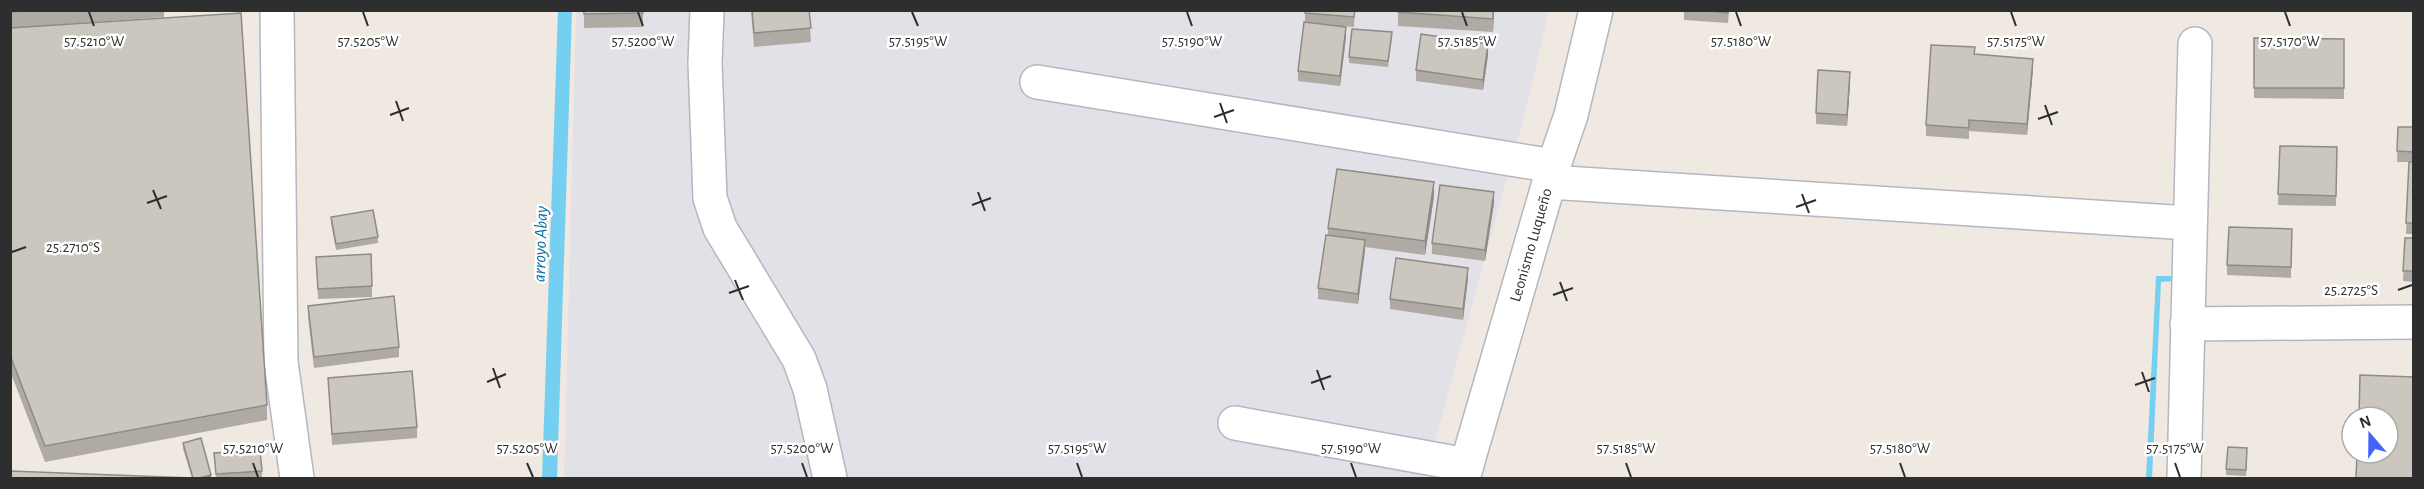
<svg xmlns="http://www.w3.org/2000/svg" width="2424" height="489" font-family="'Alegreya Sans',sans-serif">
  <rect width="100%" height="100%" fill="#efe9e1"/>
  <polygon fill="#e3e1e8" points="576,11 1549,11 1527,105 1425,478 564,478"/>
  <g fill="#75cff0">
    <polygon points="558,11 572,11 557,478 542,478"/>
    <polygon points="2156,276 2174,276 2174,281 2161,282 2152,478 2146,478"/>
  </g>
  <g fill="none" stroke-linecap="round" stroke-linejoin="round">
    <defs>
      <g id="minor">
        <polyline points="277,10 281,362 297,478"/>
        <polyline points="707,10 705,63 710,198 720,228 799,359 810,389 830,478"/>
        <polyline points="1037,82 1554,166"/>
        <polyline points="1549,182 2189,223"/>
        <polyline points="2187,324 2414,322"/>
        <polyline points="1235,423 1467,465"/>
        <polyline points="1463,478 1555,162 1571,115 1596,10"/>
        <polyline points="2184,478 2195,44"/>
      </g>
    </defs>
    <use href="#minor" stroke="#b4b7c1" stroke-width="36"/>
    <use href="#minor" stroke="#fff" stroke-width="33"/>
  </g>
  <g fill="#afaba4">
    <polygon points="11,10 164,10 164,17 12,28"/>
    <polygon points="584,10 643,10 643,27 584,28"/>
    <polygon points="751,10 809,10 811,42 754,47"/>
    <polygon points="1305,10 1355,10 1354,27 1341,26 1346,37 1340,86 1298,81 1298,71 1305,22"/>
    <polygon points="1398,10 1494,10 1493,32 1398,26"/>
    <polygon points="1684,10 1729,10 1728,23 1684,20"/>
    <polygon points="10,28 267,405 267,420 45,462 10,371"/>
    <polygon points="1392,38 1388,67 1349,63 1349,57"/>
    <polygon points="2254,38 2344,39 2344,99 2254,98"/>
    <polygon points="1975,54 2033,69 2027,135 1969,131 1969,139 1926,136 1926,125"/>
    <polygon points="1488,55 1483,90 1416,81 1416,70"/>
    <polygon points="1850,83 1847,126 1816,124 1816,113"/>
    <polygon points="2398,127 2414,127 2414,234 2406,234 2409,162 2397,162"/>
    <polygon points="2280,146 2337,147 2336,206 2278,205"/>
    <polygon points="1434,196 1425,255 1365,247 1358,304 1318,299 1318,288 1328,235 1328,228"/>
    <polygon points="1494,203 1485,261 1432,254 1432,243"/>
    <polygon points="331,217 378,237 378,243 336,250 331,223"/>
    <polygon points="2292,229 2291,278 2227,275 2227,265"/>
    <polygon points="2405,238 2414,238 2414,282 2403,281"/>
    <polygon points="316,257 372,286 372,297 318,299"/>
    <polygon points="1468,278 1463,320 1390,309 1390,299"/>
    <polygon points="308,306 399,347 399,357 314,368 308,317"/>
    <polygon points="328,378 417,427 417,438 332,445"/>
    <polygon points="183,443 211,478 192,478 183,449"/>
    <polygon points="2247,448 2246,476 2226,475 2226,469"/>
    <polygon points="214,453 262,471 262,477 237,478 216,478"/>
  </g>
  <g fill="#8e8b86">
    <polygon points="1493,10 1494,10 1493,32"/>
    <polygon points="1346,27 1346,37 1340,86 1340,76"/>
    <polygon points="1488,44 1488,55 1483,90 1483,80"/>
    <polygon points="2033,59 2033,69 2027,135 2027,124"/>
    <polygon points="1850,72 1850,83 1847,126 1847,115"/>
    <polygon points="1434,182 1434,196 1425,255 1425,241"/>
    <polygon points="1494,192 1494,203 1485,261 1485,250"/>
    <polygon points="1365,240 1365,251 1358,304 1358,294"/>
    <polygon points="1468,268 1468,278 1463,320 1463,309"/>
    <polygon points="211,475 211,478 199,478"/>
  </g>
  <g fill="#cbc7bf" stroke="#8e8b86" stroke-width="1.5">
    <polygon points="12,10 33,10 12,12"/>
    <polygon points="584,10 643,10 643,13 584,14"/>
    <polygon points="752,10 809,10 811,28 754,33"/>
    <polygon points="1305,10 1355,10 1354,17 1305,13"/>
    <polygon points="1398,10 1493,10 1493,19 1398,12"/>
    <polygon points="1698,10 1728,10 1728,13"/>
    <polygon points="241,13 267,405 45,446 10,355 10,28"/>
    <polygon points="1304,22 1346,27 1340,76 1298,71"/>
    <polygon points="1352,29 1392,32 1388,61 1349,57"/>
    <polygon points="1421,34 1488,44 1483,80 1416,70"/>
    <polygon points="2254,38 2344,39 2344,88 2254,88"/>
    <polygon points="1931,45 1975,47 1974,54 2033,59 2027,124 1969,120 1969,128 1926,125"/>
    <polygon points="1818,70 1850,72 1847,115 1816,113"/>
    <polygon points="2398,127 2414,127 2414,152 2397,151"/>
    <polygon points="2280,146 2337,147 2336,196 2278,194"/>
    <polygon points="2409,162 2414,162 2414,223 2406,223"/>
    <polygon points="1337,169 1434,182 1425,241 1328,228"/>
    <polygon points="1440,185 1494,192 1485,250 1432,243"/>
    <polygon points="373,210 378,237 336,244 331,217"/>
    <polygon points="2229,227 2292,229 2291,267 2227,265"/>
    <polygon points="1326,235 1365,240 1358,294 1318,288"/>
    <polygon points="2405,238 2414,238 2414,271 2403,271"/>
    <polygon points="371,254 372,286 318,289 316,257"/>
    <polygon points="1396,258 1468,268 1463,309 1390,299"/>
    <polygon points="394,296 399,347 314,357 308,306"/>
    <polygon points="412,371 417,427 332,434 328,378"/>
    <polygon points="2360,375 2414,377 2414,478 2356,478 2357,453 2388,453 2388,417 2359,417"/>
    <polygon points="201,438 211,475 199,478 193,478 183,443"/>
    <polygon points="2228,447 2247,448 2246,470 2226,469"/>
    <polygon points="260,450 262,471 216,474 214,453"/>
    <polygon points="10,471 193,478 10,478"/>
  </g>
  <path fill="none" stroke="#2e2e2e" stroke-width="2" d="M 89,12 L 94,26M 363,12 L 368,26M 638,12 L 643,26M 912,12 L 918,26M 1187,12 L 1192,26M 1462,12 L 1467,26M 1736,12 L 1741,26M 2011,12 L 2016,26M 2285,12 L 2290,26M 396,101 L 403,121M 1220,103 L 1227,123M 2045,105 L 2052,125M 390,115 L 409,108M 1214,117 L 1234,110M 2038,119 L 2058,112M 153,190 L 161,209M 978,192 L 985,211M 1802,194 L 1809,213M 147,203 L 167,196M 972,205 L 991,198M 1796,207 L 1816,200M 12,252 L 26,247M 735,280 L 743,300M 1560,282 L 1567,301M 2398,290 L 2412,285M 729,293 L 749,286M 1553,295 L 1573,288M 493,368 L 500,388M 1317,370 L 1324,390M 2142,372 L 2149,392M 487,382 L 506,374M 1311,383 L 1331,376M 2135,385 L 2155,378M 253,463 L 258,477M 527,463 L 533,477M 802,463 L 807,477M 1077,463 L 1082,477M 1351,463 L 1356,477M 1626,463 L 1631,477M 1900,463 L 1905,477M 2175,463 L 2180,477"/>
  <g text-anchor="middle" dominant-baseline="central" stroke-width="5" stroke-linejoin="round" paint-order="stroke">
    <g font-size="16" fill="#2e2e2e" stroke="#fff">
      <text transform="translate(1531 245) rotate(-74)">Leonismo Luqueño</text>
    </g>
    <g font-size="18" font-style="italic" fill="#0d6fa3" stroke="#fff">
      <text transform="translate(541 244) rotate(-88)">arroyo Abay</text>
    </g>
  </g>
  <g font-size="15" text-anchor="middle" fill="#2e2e2e" stroke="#fff" stroke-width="5" stroke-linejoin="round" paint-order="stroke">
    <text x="1467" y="46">57.5185°W</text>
    <text x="2016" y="46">57.5175°W</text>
    <text x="94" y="46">57.5210°W</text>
    <text x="368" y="46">57.5205°W</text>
    <text x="643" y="46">57.5200°W</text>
    <text x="918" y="46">57.5195°W</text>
    <text x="1192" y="46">57.5190°W</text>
    <text x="2290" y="46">57.5170°W</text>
    <text x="1741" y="46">57.5180°W</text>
    <text x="73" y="252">25.2710°S</text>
    <text x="2351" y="295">25.2725°S</text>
    <text x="253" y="453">57.5210°W</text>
    <text x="527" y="453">57.5205°W</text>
    <text x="802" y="453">57.5200°W</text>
    <text x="1077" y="453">57.5195°W</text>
    <text x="1351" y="453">57.5190°W</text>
    <text x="1626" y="453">57.5185°W</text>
    <text x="1900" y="453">57.5180°W</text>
    <text x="2175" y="453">57.5175°W</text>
  </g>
  <rect width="2424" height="489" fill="none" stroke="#2e2e2e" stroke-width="24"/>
  <g transform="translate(2370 435) rotate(340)"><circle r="28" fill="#ffffff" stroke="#ababab" stroke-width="1.5"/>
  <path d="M0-4.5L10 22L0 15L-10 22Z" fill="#4264fb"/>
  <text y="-9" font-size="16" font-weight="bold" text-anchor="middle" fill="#2e2e2e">N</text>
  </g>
</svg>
